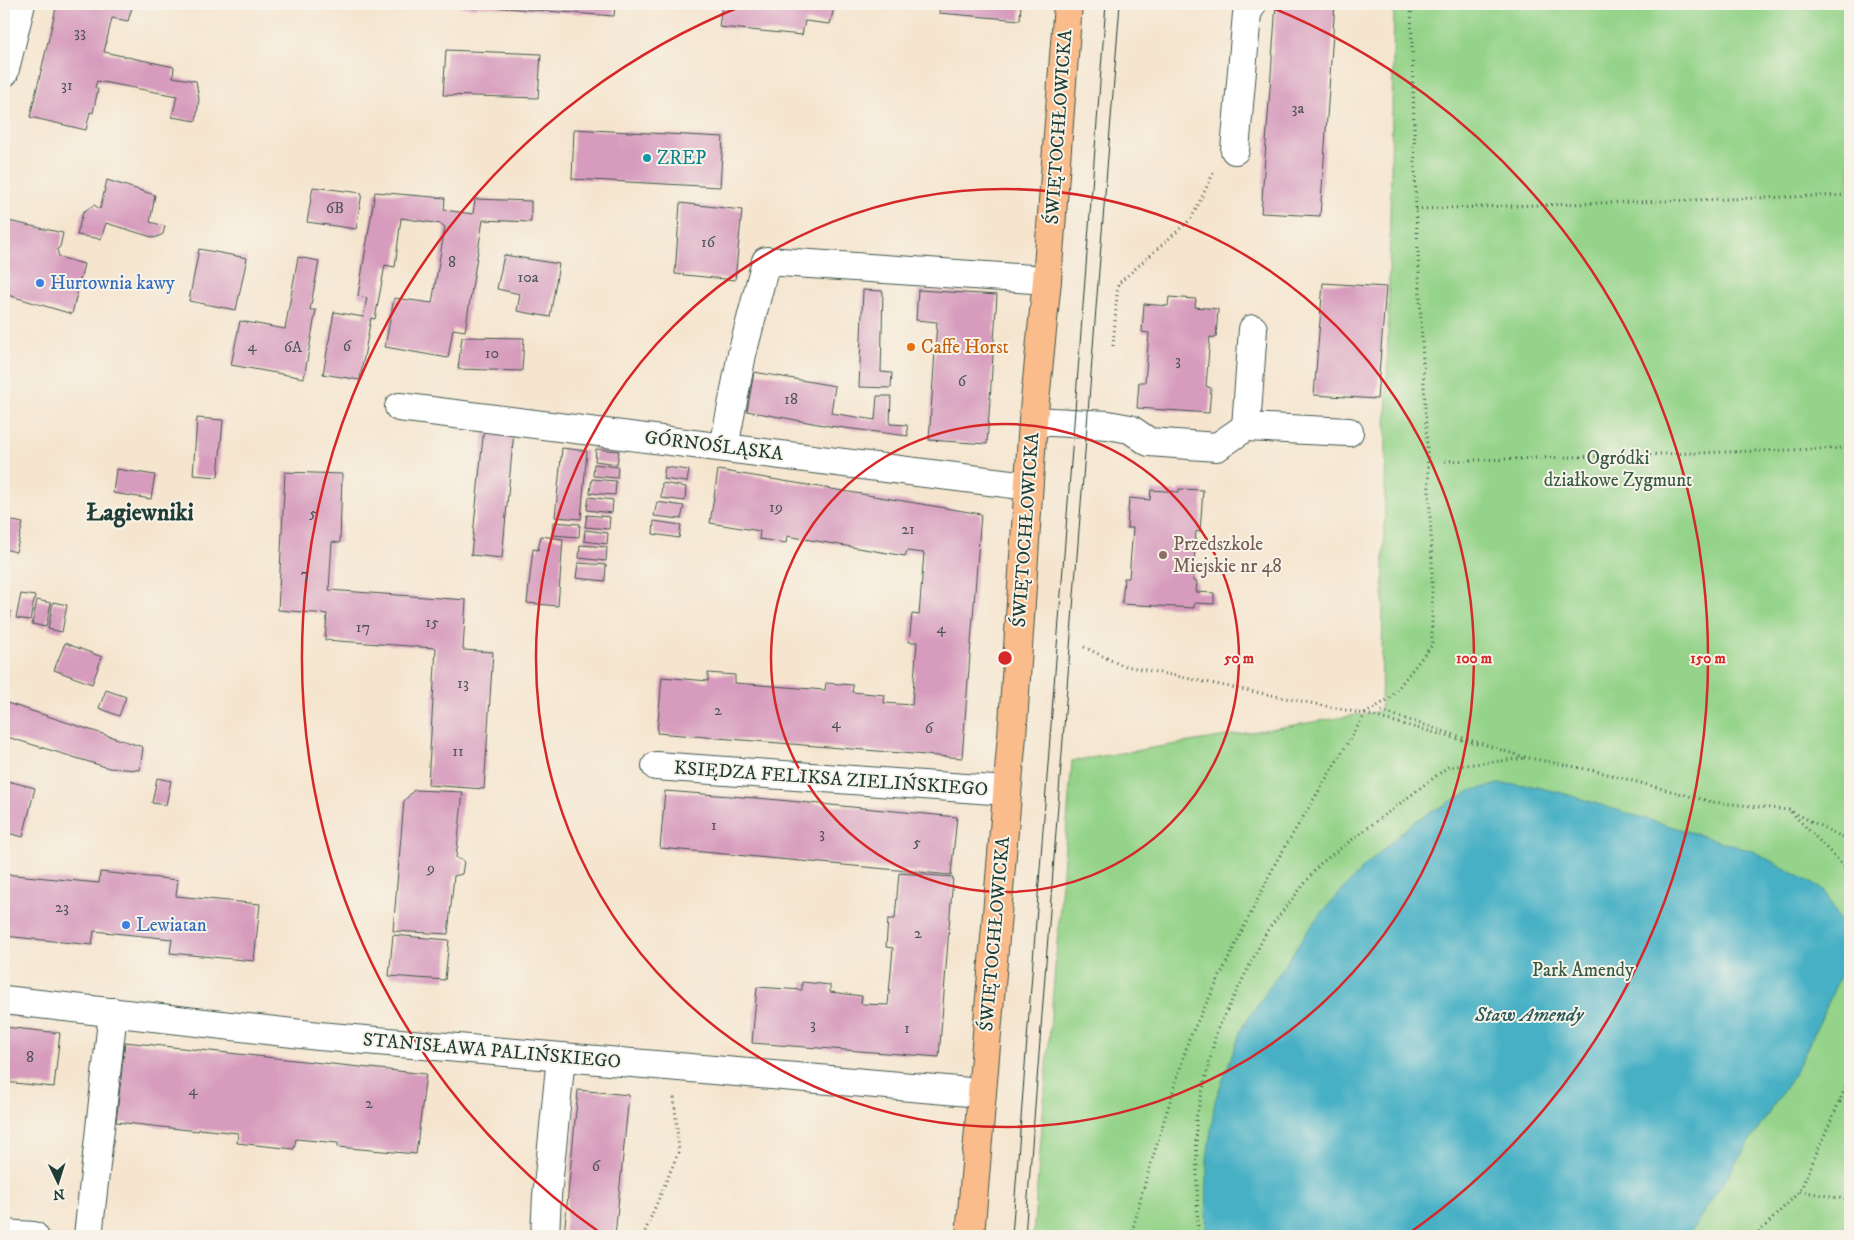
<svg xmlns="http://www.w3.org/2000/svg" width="1854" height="1240" font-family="'IM FELL DW Pica',serif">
  <rect width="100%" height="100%" fill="#f7f3e8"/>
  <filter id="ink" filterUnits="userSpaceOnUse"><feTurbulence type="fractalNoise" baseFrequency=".02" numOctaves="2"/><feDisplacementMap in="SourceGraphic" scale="10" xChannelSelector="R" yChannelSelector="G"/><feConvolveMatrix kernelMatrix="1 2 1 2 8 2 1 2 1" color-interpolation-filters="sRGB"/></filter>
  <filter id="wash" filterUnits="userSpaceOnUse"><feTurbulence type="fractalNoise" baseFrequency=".0096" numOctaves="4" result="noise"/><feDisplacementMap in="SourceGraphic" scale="20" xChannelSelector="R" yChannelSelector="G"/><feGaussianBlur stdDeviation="1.12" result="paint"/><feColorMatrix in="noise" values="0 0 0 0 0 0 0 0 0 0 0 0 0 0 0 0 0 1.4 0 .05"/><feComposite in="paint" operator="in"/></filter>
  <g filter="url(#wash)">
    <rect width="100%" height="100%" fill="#f5e5cf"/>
    <polygon fill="#94d389" stroke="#5a885e" points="1394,4 1850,4 1850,1236 1033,1236 1072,761 1381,711"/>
    <polygon fill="#46b0c5" stroke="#32767c" points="1498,784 1528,785 1562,793 1755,852 1824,890 1843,926 1841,973 1824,1013 1795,1073 1688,1236 1206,1236 1207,1159 1215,1101 1242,1028 1315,920 1362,869 1413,822 1470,791"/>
    <g id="blocks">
      <g fill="#d79cbd">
        <polygon points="57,4 133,4 128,21 112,18 104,52 174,67 173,77 196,81 199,99 196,121 172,117 177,96 97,81 95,88 98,89 93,113 90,112 86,130 30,117"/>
        <polygon points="443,4 615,4 614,16 477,6 477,8 443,5"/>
        <polygon points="722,4 835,4 830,24 805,21 802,35 719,27"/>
        <polygon points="940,4 1021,4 1020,20 939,13"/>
        <polygon points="1276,4 1335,4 1320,216 1261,213"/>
        <polygon points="446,50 541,54 538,98 443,95"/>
        <polygon points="574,129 723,137 720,187 572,179"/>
        <polygon points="107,180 155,195 150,222 165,226 163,234 155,238 106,223 101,239 77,235 83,212 94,205 100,209"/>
        <polygon points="313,187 362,193 356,229 307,222"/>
        <polygon points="375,192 445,198 444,210 473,214 475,199 531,201 531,222 483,220 465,331 453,329 448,358 385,347 394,298 432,303 445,227 441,224 401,218 395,267 385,265 375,319 371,318 360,380 323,374 334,312 363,317 367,298 358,296"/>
        <polygon points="680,203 742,210 735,280 675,274"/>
        <polygon points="4,220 63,233 60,247 57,249 59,257 84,264 72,314 4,294"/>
        <polygon points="199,249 247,258 236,310 189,301"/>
        <polygon points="504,255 559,264 550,317 517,311 520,294 497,289"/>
        <polygon points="298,257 319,261 310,310 316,310 304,378 231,365 240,321 285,329"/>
        <polygon points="1323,283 1386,287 1377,399 1314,395"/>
        <polygon points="863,290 883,291 881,372 892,373 891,388 859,387"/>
        <polygon points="918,290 997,295 987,444 929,440 937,322 916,320"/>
        <polygon points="1169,297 1196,299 1195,307 1218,309 1216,338 1210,337 1206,386 1211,388 1209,413 1137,408 1139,382 1145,382 1149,333 1142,332 1144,304 1168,306"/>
        <polygon points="462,337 524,338 522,371 458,369"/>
        <polygon points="754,372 835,386 831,413 875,420 877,396 891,396 890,424 907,425 908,436 829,426 747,411"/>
        <polygon points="197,418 223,420 218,477 193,475"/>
        <polygon points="484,427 514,431 502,558 471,555"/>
        <polygon points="562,448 587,451 581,519 555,517"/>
        <polygon points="596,449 619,451 617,464 595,461"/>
        <polygon points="594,464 618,467 617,478 593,476"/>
        <polygon points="665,467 689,470 687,482 663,479"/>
        <polygon points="116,469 155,475 151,499 113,493"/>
        <polygon points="718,470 981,514 962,758 657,733 662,677 708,681 708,673 735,675 735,683 825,690 826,683 853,685 852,692 885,695 884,703 912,705 917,642 909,642 912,614 919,615 924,553 907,551 905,556 787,536 786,543 759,539 760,531 710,523"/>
        <polygon points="285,472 342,474 340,543 332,542 329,590 466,600 463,650 493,652 484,789 428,785 436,648 325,640 327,614 278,610"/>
        <polygon points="592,479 616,481 615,495 590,493"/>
        <polygon points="662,483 686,487 685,501 661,498"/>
        <polygon points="1179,489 1203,490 1200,532 1196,531 1193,581 1197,581 1196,592 1214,593 1214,604 1194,603 1194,608 1122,604 1124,578 1129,578 1133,528 1127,528 1129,498 1150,500 1151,490 1179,492"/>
        <polygon points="589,497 613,500 612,513 587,510"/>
        <polygon points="657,502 684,506 681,519 654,516"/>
        <polygon points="587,515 610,517 609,529 585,527"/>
        <polygon points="8,520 23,523 16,552 4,549 4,538"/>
        <polygon points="654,521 681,525 679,538 653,534"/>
        <polygon points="553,522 580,524 579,537 552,535"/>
        <polygon points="585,530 608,533 607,544 584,541"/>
        <polygon points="541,536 563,539 558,606 527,603 533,549 538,550"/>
        <polygon points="580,545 607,547 606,561 579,558"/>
        <polygon points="578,563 606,565 605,581 576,578"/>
        <polygon points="21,594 35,596 30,620 16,618"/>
        <polygon points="37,600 51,603 46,627 32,624"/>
        <polygon points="53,602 67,605 62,632 48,629"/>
        <polygon points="4,610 11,611 7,635 4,635"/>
        <polygon points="65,643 102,657 92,684 54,670"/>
        <polygon points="106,690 126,697 119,716 99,708"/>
        <polygon points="4,702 143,747 140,770 109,768 4,736"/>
        <polygon points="157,778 171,781 166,805 152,803"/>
        <polygon points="4,780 35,788 23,837 4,832"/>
        <polygon points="414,790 463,792 456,858 464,861 462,874 454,876 448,934 393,931 404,801"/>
        <polygon points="665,791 768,799 957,817 951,875 660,848"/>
        <polygon points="100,872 178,880 176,896 260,904 254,961 170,953 172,939 94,931 92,945 4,936 4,874 99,883"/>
        <polygon points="899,873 953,877 939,1057 752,1043 757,987 802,990 802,982 830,985 830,992 862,996 861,1004 888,1005 893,948 886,947 888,919 895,919"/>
        <polygon points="393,935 449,940 445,980 389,976"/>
        <polygon points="4,1027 60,1033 54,1087 4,1082"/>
        <polygon points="125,1042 426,1074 416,1154 338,1147 338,1143 296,1139 294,1149 237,1143 238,1133 199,1129 198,1131 116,1122"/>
        <polygon points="578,1090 629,1095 615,1236 564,1236"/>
      </g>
    </g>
  </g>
  <g filter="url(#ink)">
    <use href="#blocks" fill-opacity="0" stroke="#3f564b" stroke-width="1"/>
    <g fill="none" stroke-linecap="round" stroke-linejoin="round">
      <defs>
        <g id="minor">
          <polyline points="4,73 21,4"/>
          <polyline points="1235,150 1247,14 1252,4"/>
          <polyline points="399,407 1028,486"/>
          <polyline points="1033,421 1108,425 1130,429 1149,442 1217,447 1246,427 1349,432"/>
          <polyline points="1246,427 1253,329"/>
          <polyline points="724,447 742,354 766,261 1047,280"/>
          <polyline points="656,766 1007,791"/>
          <polyline points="4,1000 319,1036 981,1093"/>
          <polyline points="4,1234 34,1236"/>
          <polyline points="88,1236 113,1012"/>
          <polyline points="545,1236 547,1196 561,1057"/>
        </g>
        <polyline id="major" points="970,1236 1013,723 1033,421 1047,280 1068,4"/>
      </defs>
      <use href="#minor" stroke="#3f564b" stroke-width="30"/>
      <use href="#major" stroke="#3f564b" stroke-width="30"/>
      <g stroke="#3f564b" stroke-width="3" stroke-dasharray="1 4" stroke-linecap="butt">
        <polyline points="1416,209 1850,195"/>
        <polyline points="1113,346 1118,284 1191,219 1215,170"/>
        <polyline points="1445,461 1850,448"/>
        <polyline points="1084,647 1121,665 1365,714 1477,744"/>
        <polyline points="1524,757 1596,771 1712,802 1789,810 1850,841"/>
        <polyline points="1791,812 1850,872"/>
        <polyline points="1840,1102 1850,1099"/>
        <polyline points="1800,1191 1850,1200"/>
        <polyline points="643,1236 679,1151 674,1097"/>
        <polyline points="1131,1236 1142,1193 1189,1039 1276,862 1365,714 1390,698 1432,645 1432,556 1416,209 1411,4"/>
        <polyline points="1198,1236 1196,1118 1217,1030 1267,931 1320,864 1448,767 1526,758 1381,711"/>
        <polyline points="1755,1236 1800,1191 1850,1077"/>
      </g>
      <use href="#minor" stroke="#fff" stroke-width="28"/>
      <use href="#major" stroke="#fabc8b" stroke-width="28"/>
      <g stroke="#1f3d34" stroke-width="1">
        <polyline points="1012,1236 1106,4"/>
        <path d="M 1025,1236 C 1057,825 1087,414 1120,4"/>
      </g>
    </g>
  </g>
  <g fill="none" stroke="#d62828" stroke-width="2.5">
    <circle cx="1005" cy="658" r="234"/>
    <circle cx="1005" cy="658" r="469"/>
    <path d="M602 1234A703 703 0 0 1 747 4M1263 4A703 703 0 0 1 1408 1234"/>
  </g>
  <circle fill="#0f9aa8" stroke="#f7f3e8" stroke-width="2" cx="647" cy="158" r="5"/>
  <g fill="#3f7fe0" stroke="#f7f3e8" stroke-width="2">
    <circle cx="40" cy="283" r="5"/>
    <circle cx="126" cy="925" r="5"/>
  </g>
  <circle fill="#e8710a" stroke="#f7f3e8" stroke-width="2" cx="911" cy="347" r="5"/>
  <circle fill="#8d6e63" stroke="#f7f3e8" stroke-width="2" cx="1163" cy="555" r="5"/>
  <g text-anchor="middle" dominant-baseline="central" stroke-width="4" stroke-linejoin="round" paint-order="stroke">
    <g font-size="16" fill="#4d5556">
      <text x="80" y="32">33</text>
      <text x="67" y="85">31</text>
      <text x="1298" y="108">3a</text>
      <text x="335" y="208">6B</text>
      <text x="708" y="242">16</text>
      <text x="452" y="262">8</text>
      <text x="528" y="277">10a</text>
      <text x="252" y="346">4</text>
      <text x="347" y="346">6</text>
      <text x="293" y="347">6A</text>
      <text x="492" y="353">10</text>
      <text x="1178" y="360">3</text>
      <text x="962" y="381">6</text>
      <text x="791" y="399">18</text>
      <text x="776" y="507">19</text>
      <text x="313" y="513">5</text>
      <text x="908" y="529">21</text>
      <text x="305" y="574">7</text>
      <text x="432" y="622">15</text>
      <text x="363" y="627">17</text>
      <text x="941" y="628">4</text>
      <text x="463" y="683">13</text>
      <text x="718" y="710">2</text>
      <text x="836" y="723">4</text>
      <text x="929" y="728">6</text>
      <text x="458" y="751">11</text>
      <text x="714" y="825">1</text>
      <text x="822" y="833">3</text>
      <text x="917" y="842">5</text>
      <text x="431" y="868">9</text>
      <text x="62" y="907">23</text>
      <text x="918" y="933">2</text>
      <text x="813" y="1024">3</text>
      <text x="907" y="1028">1</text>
      <text x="30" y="1057">8</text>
      <text x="193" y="1090">4</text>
      <text x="369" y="1103">2</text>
      <text x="596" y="1166">6</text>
    </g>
    <g font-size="19" fill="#1f3d34" stroke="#f7f3e8">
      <text transform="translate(1059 127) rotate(-86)">ŚWIĘTOCHŁOWICKA</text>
      <text transform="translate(714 446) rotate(7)">GÓRNOŚLĄSKA</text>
      <text transform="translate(1026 530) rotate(-86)">ŚWIĘTOCHŁOWICKA</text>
      <text transform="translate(831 779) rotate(4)">KSIĘDZA FELIKSA ZIELIŃSKIEGO</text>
      <text transform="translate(995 934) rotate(-85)">ŚWIĘTOCHŁOWICKA</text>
      <text transform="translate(492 1051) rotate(5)">STANISŁAWA PALIŃSKIEGO</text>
    </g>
    <g font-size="19" fill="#0d838f" stroke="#f7f3e8" text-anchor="start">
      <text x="657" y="158">ZREP</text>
    </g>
    <g font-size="19" fill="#366cbe" stroke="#f7f3e8" text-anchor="start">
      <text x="50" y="283">Hurtownia kawy</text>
      <text x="136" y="925">Lewiatan</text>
    </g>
    <g font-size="19" fill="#c56008" stroke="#f7f3e8" text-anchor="start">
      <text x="921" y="347">Caffe Horst</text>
    </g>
    <g font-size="19" fill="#365b45" stroke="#f7f3e8">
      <text x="1618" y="458">Ogródki<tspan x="1618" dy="22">działkowe Zygmunt</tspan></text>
      <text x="1583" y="970">Park Amendy</text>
    </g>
    <g font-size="19" fill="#785e54" stroke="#f7f3e8" text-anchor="start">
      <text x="1173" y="544">Przedszkole<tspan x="1173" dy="22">Miejskie nr 48</tspan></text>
    </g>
    <g font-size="20" font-style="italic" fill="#295a58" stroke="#f7f3e8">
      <text x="1529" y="1015">Staw Amendy</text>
    </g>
    <g font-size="24" font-weight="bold" fill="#1f3d34" stroke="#f7f3e8">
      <text x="140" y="513">Łagiewniki</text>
    </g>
  </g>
  <circle cx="1005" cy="658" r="8" fill="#d62828" stroke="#f7f3e8" stroke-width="2.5"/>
  <g font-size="15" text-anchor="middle" font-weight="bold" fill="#d62828" stroke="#f7f3e8" stroke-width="4" stroke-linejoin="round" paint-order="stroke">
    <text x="1239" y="663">50 m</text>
    <text x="1474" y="663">100 m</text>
    <text x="1708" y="663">150 m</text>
  </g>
  <rect width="1854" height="1240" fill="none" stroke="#f7f3e8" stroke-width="20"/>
  <g transform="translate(58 1182) rotate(176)" stroke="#f7f3e8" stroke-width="4" paint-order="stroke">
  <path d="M0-4L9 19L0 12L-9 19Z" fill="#1f3d34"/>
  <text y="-8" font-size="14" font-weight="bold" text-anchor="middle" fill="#1f3d34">N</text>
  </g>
</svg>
